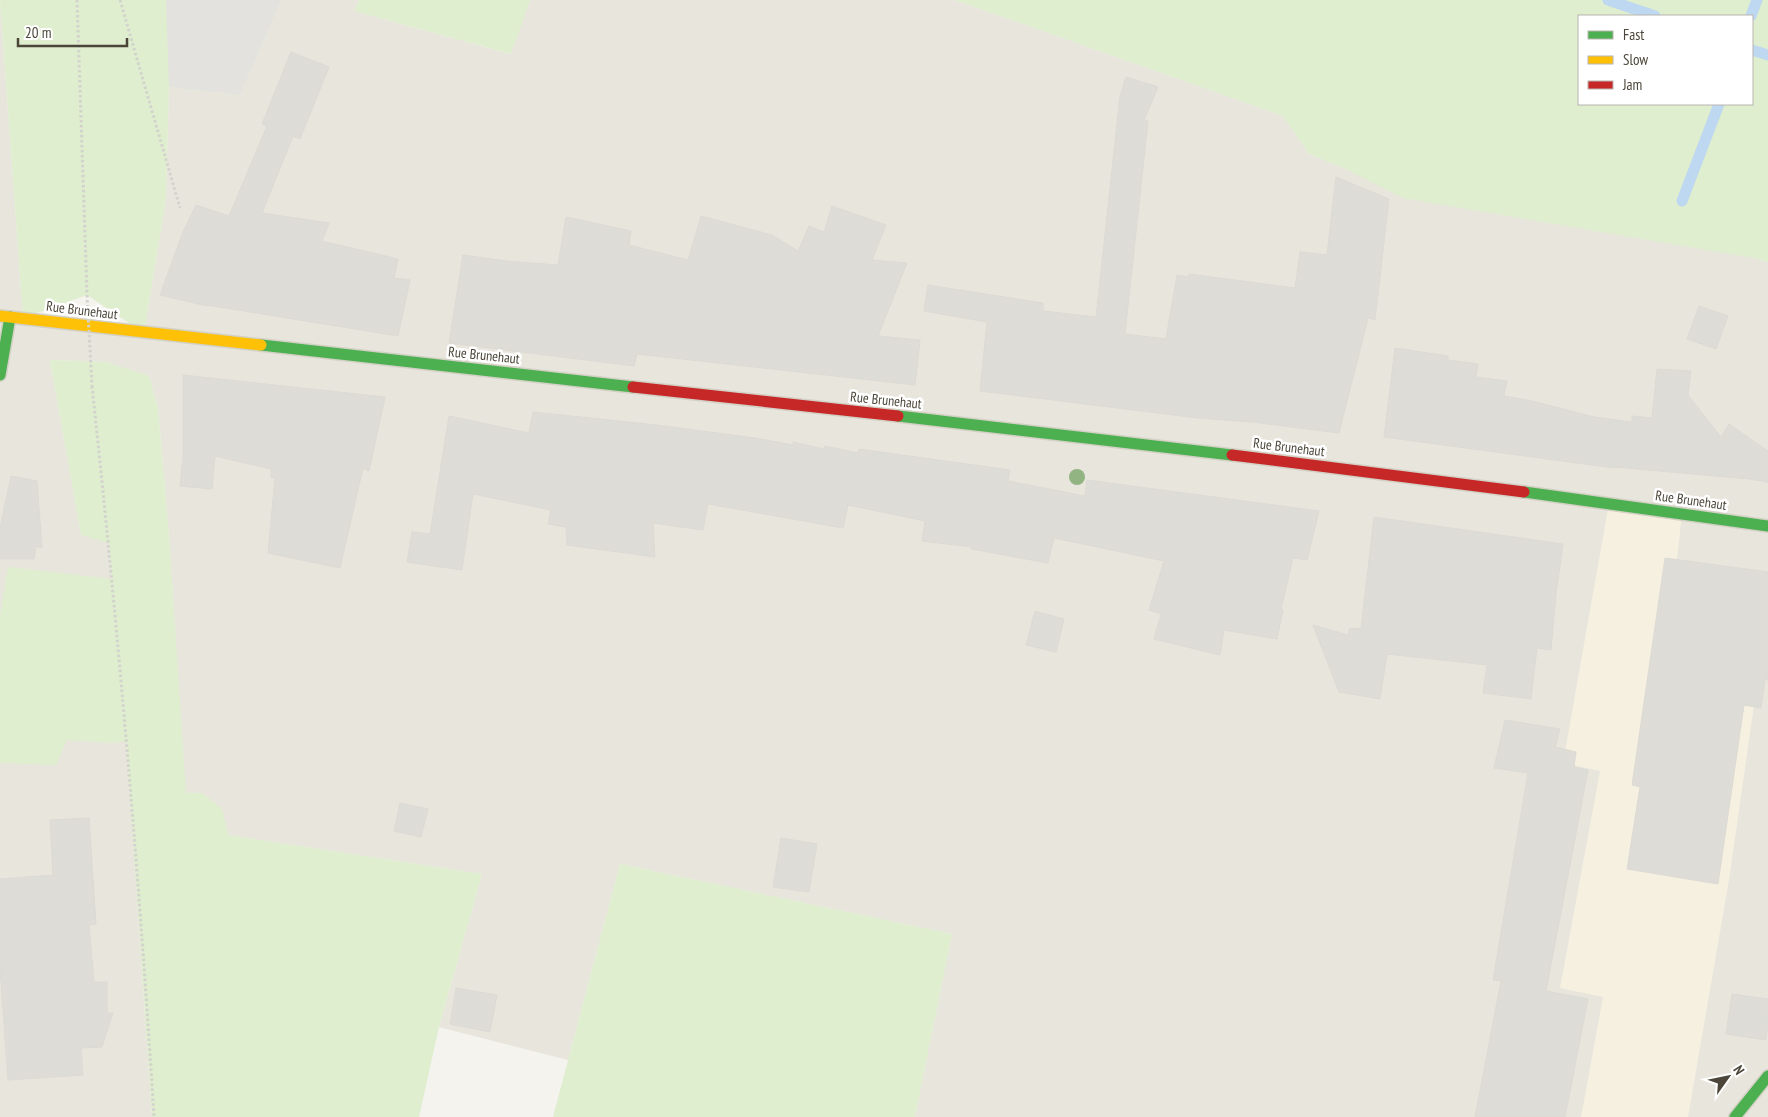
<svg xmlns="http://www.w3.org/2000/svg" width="1768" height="1117" font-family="'PT Sans Narrow',sans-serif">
  <rect width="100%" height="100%" fill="#f4f3ee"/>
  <polygon fill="#e7e5dc" points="0,0 23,317 144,333 166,198 169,87 240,95 281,0 359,0 354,11 510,54 530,0 955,0 1283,116 1309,154 1346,169 1754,258 1768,262 1768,1117 915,1117 952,934 620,864 568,1060 439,1027 482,874 228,835 185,793 169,535 158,409 149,376 106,362 50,360 81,534 109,542 126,741 152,1117 0,1117"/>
  <polygon fill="#f6f0e1" points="1609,503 1682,514 1671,614 1765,628 1729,880 1688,1117 1581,1117 1603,997 1560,988 1600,771 1563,763"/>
  <g fill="#deeece" fill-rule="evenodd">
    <polygon points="0,0 281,0 240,95 169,87 166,198 144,333 87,295 23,318"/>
    <polygon points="359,0 530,0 511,54 354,11"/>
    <path d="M 955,0 L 1768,0 L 1768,262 L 1754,258 L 1403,198 L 1346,169 L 1309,154 L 1283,116 ZM 1579,16 L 1752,16 L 1752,104 L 1579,104 Z"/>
    <polygon points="50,360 106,362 149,376 158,409 169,535 186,793 202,793 222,809 228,835 482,874 439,1027 419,1117 152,1117 126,741 113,743 67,740 56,765 0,763 0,616 8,567 112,579 109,543 81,535"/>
    <polygon points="620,864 952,934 915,1117 553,1117"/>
  </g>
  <polygon fill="#e3e2de" points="166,0 281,0 240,95 169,87"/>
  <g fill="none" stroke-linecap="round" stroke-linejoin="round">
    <g stroke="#bfd8f1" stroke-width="11">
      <polyline points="1608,0 1655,16"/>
      <polyline points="1751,16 1757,0"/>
      <polyline points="1752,50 1768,55"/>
      <polyline points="1682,201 1719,104"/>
    </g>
  </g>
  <g fill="#dddcd6" stroke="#dcdad3">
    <polygon points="291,52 329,67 300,139 293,136 262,213 329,223 322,241 398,259 394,278 410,280 398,336 207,305 207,306 160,295 183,232 196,205 229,216 267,126 262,124"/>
    <polygon points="1126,77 1158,87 1144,120 1148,121 1125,334 1166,339 1177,275 1189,277 1189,274 1295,288 1300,252 1327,255 1336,177 1389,199 1375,320 1368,318 1339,433 1252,422 1198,418 980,391 987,322 924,311 928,285 1043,303 1043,311 1096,317 1120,96"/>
    <polygon points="832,206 886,225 872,260 907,263 878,336 920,340 915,385 637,354 634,366 449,343 463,255 506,261 558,265 566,217 631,231 629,245 688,260 701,216 772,235 798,251 809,226 824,232"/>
    <polygon points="1699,306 1728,316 1716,349 1687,339"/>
    <polygon points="1395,348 1448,356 1448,360 1478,364 1476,377 1507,381 1504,396 1528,400 1594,417 1632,422 1632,416 1652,418 1657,369 1691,371 1688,395 1721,437 1729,424 1768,451 1768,482 1749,479 1615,467 1614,468 1384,437"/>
    <polygon points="183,375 385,397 369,471 363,468 340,568 268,553 275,478 271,478 271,469 215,456 212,489 180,486 183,457"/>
    <polygon points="533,412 657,425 755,438 793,445 793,442 824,449 825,446 858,453 859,449 1010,470 1008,481 1085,496 1087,480 1319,511 1307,560 1293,558 1281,609 1283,610 1277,639 1224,630 1220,655 1154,639 1161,614 1149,610 1164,561 1054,538 1048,563 971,549 972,547 922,541 925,521 848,505 843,528 708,504 703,530 653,523 655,557 567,545 566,527 548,524 551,510 473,494 462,570 407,562 412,532 430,534 449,416 529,433"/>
    <polygon points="11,476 37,481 42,548 36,546 34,559 0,559 0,528"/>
    <polygon points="1374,517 1563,544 1556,594 1551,650 1537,648 1531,699 1483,693 1487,665 1387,654 1380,699 1339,692 1313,625 1348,635 1350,628 1361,629"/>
    <polygon points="1665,558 1768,572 1768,680 1765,679 1761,708 1744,705 1718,884 1627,869 1640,787 1632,785"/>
    <polygon points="1035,611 1064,619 1056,652 1026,645"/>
    <polygon points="1505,720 1560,729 1555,747 1576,752 1574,767 1588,770 1546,991 1588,999 1565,1117 1475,1117 1501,981 1493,980 1528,773 1494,768"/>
    <polygon points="400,803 428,809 421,837 394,831"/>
    <polygon points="89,818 96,924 89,925 94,982 107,982 107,1013 113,1013 102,1047 81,1048 83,1075 8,1080 0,968 0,879 53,875 50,820"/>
    <polygon points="781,838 817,844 809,892 773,887"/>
    <polygon points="456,988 497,995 490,1032 450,1024"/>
    <polygon points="1732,994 1768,999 1768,1023 1766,1040 1726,1034"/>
  </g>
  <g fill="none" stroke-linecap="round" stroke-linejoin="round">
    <defs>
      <g id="fast">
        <polyline points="261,345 633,387"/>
        <polyline points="0,375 10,317"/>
        <polyline points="898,416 1232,455"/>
        <polyline points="1524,492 1768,526"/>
        <polyline points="1735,1117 1768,1076"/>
      </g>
      <polyline id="slow" points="0,316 261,345"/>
      <g id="jam">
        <polyline points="633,387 898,416"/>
        <polyline points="1232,455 1524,492"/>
      </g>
    </defs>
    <use href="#fast" stroke="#d3d0c5" stroke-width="14"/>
    <use href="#slow" stroke="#d3d0c5" stroke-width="14"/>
    <use href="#jam" stroke="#d3d0c5" stroke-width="14"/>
    <g stroke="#d3d2cc" stroke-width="3" stroke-dasharray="2.5 2.5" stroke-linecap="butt">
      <polyline points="77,0 87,294"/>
      <polyline points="120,0 180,208"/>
      <path d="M 92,386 C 118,629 139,873 154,1117"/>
    </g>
    <use href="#fast" stroke="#4caf50" stroke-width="11"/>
    <use href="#slow" stroke="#ffc107" stroke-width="11"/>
    <use href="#jam" stroke="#c62828" stroke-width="11"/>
    <polyline stroke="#d3d2cc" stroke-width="3" stroke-dasharray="2.5 2.5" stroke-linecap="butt" points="87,295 92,386"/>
  </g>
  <circle fill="#92b382" cx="1077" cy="477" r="8"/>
  <g text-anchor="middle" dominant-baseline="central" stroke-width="5" stroke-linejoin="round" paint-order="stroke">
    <g font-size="14" fill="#4b4639" stroke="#fff">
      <text transform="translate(82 310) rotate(7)">Rue Brunehaut</text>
      <text transform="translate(484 355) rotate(6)">Rue Brunehaut</text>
      <text transform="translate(886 400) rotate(6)">Rue Brunehaut</text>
      <text transform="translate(1289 447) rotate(7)">Rue Brunehaut</text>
      <text transform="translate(1691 500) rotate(8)">Rue Brunehaut</text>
    </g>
  </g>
  <rect x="1578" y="15" width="175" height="90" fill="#ffffff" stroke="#b7b5b0"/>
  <rect x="1588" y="31" width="25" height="8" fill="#4caf50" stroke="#b7b5b0"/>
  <text x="1623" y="40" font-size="15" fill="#4b4639">Fast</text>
  <rect x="1588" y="56" width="25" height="8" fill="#ffc107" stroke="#b7b5b0"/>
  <text x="1623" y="65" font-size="15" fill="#4b4639">Slow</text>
  <rect x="1588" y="81" width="25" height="8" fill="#c62828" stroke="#b7b5b0"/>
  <text x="1623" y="90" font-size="15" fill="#4b4639">Jam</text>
  <g transform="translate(1728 1077) rotate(57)" stroke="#ffffff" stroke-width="4" paint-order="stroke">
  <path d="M0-4L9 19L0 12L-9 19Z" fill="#4b4639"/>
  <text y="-8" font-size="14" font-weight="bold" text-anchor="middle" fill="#4b4639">N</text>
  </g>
  <path d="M18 38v8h109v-8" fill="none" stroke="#4b4639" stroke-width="2.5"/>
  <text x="25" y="38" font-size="15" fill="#4b4639" stroke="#ffffff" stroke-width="4" paint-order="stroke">20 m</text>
</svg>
